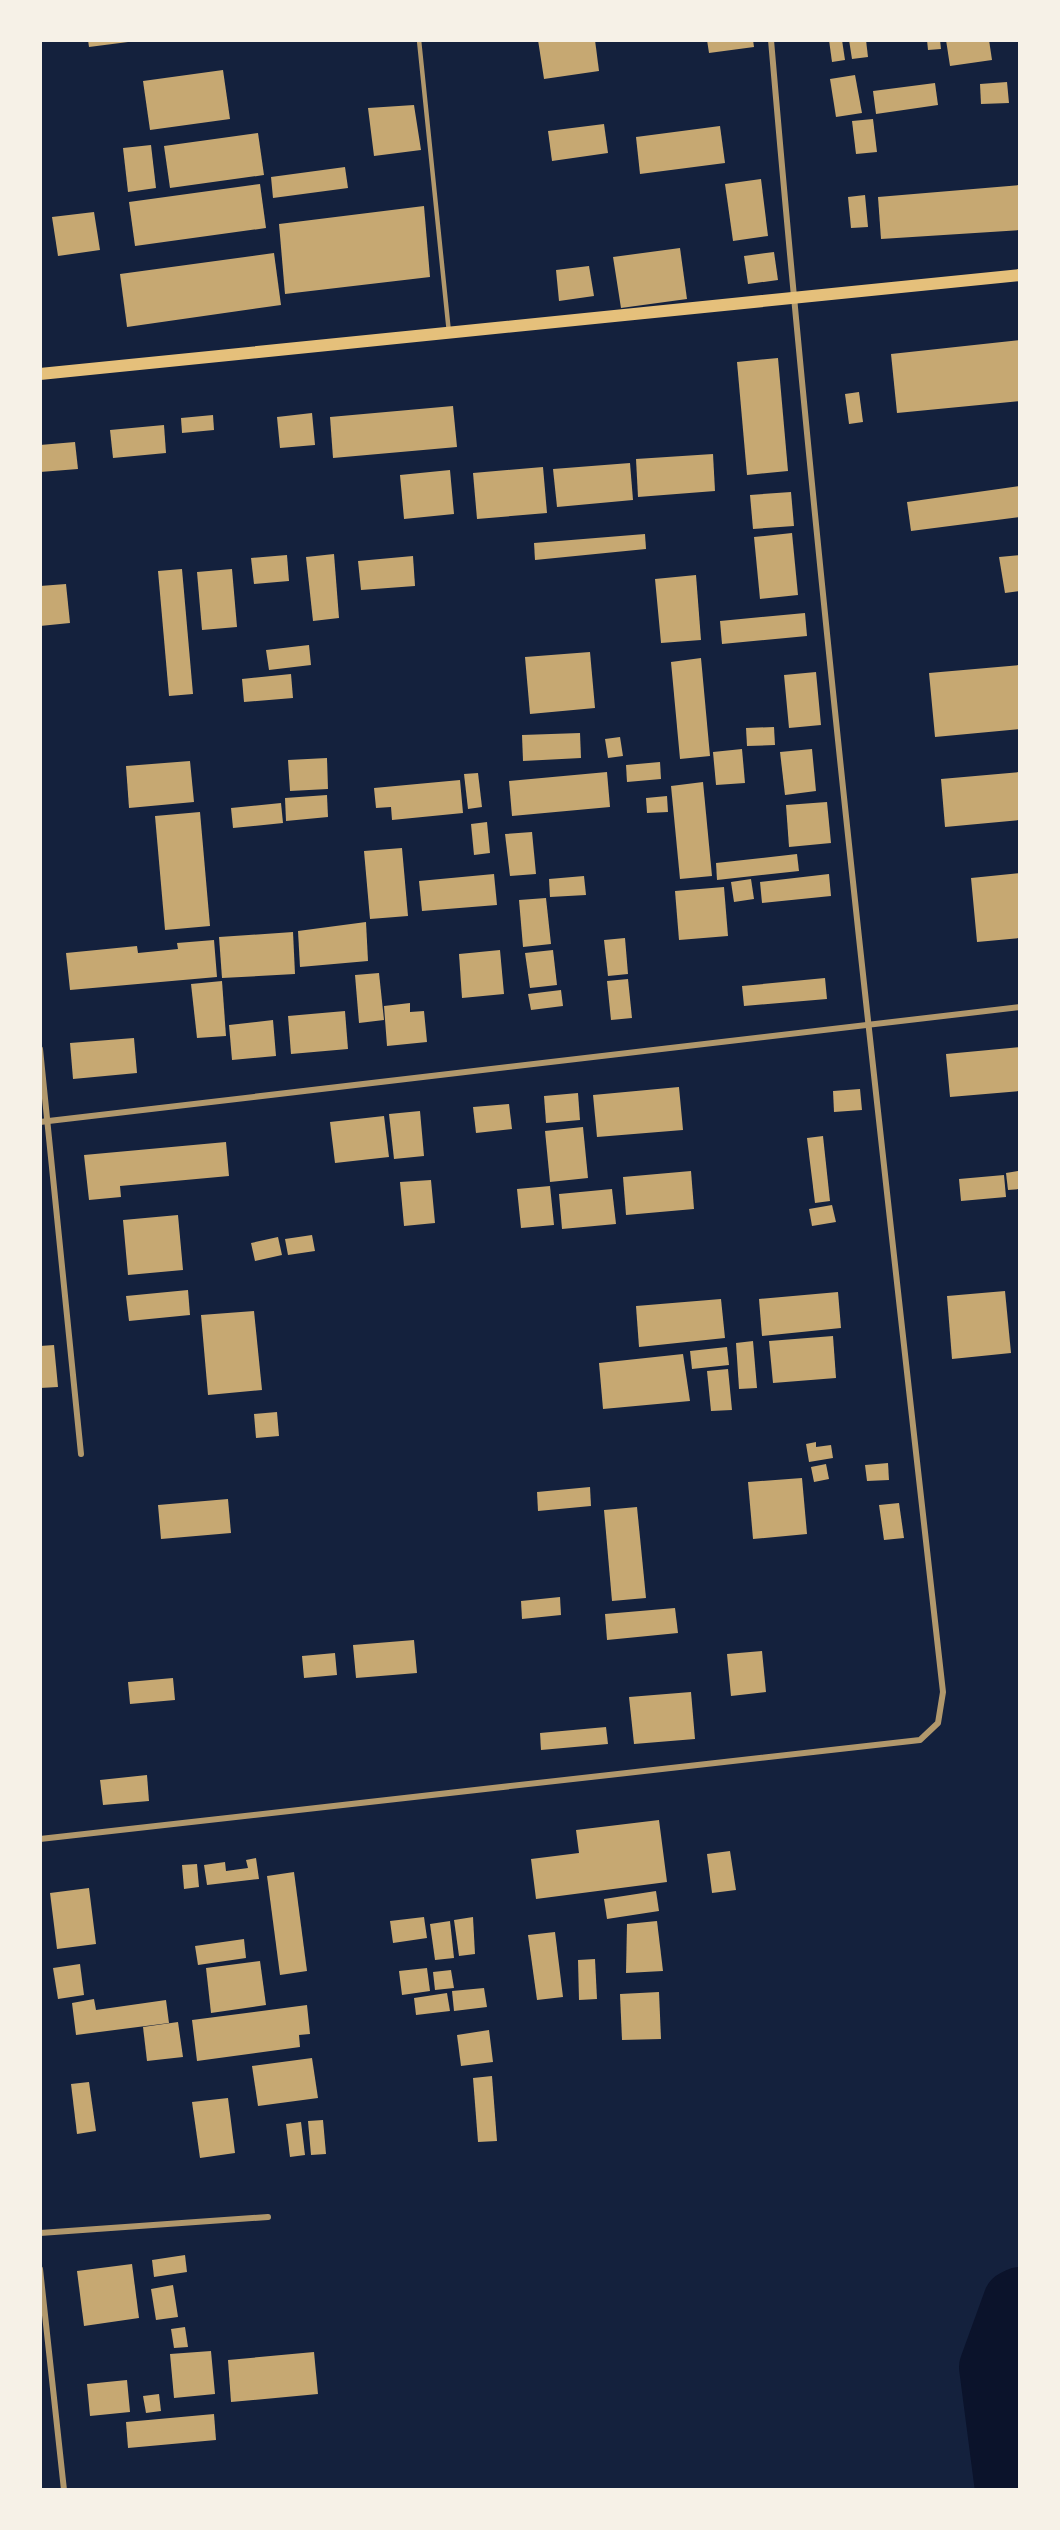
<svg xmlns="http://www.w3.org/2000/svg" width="1060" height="2530" font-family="Spectral,serif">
  <rect width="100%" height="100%" fill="#14213d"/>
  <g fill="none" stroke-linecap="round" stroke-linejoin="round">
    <polyline stroke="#0b132b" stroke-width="62" points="1006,2490 990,2367 1014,2301 1020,2298"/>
  </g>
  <g fill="#c6a872">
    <polygon points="88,40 128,40 128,42 89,47"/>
    <polygon points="538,40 595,40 599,71 544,79"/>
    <polygon points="707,40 753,40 754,47 709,53"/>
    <polygon points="829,40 842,40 845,60 832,62"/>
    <polygon points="849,40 866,40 868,57 852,59"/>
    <polygon points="927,40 940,40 941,49 928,50"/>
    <polygon points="946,40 989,40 992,60 950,66"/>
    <polygon points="223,70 230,119 150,130 143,81"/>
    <polygon points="855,75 862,113 836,117 830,79"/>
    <polygon points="1007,82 1009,103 981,104 980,84"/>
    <polygon points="935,83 938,105 876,114 873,91"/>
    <polygon points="414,105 421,150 374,156 368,108"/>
    <polygon points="873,119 877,152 856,154 852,121"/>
    <polygon points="604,124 608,153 552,161 548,131"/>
    <polygon points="720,126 725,163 640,174 636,137"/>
    <polygon points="258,133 264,175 170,188 164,146"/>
    <polygon points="151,145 156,188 128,192 123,148"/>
    <polygon points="345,167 348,188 273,198 271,177"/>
    <polygon points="761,179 768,236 733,241 725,184"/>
    <polygon points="260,184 266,228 135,246 129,202"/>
    <polygon points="1020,185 1020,230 881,239 878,197"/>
    <polygon points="865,195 868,227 851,228 848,197"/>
    <polygon points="424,206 430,277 285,294 279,224"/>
    <polygon points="94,212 100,250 58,256 52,217"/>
    <polygon points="680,248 687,299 621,308 613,257"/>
    <polygon points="774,252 778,280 748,284 744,256"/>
    <polygon points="274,253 281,305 127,327 120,274"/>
    <polygon points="589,266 594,296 559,301 556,270"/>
    <polygon points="1020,340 1020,401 897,413 891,354"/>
    <polygon points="778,358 788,471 747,475 737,362"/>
    <polygon points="859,392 863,422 849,424 845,394"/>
    <polygon points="453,406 457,447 333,458 330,417"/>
    <polygon points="312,413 315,445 280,448 277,417"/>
    <polygon points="213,415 214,430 182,433 181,418"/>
    <polygon points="164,425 166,453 113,458 110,430"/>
    <polygon points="75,442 78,469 40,472 40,445"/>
    <polygon points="713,454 715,491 638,497 636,459"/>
    <polygon points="630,463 633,500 557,507 553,469"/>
    <polygon points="543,467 547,513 477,519 473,473"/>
    <polygon points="450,470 454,514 404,519 400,475"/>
    <polygon points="1020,486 1020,517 911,531 907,502"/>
    <polygon points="791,492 794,526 753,529 750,495"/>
    <polygon points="792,533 798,595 760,599 754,537"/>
    <polygon points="645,534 646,549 535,560 534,543"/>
    <polygon points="334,554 339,618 313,621 306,557"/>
    <polygon points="287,555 289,581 254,584 251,558"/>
    <polygon points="1020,555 1020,591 1005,593 999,557"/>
    <polygon points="413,556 415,586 361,590 358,561"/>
    <polygon points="182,569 193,694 169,696 158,571"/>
    <polygon points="232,569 237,627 202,630 197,572"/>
    <polygon points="696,575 701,640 661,643 655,579"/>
    <polygon points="66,584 70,623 40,626 40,586"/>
    <polygon points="805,613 807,636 722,644 720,621"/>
    <polygon points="309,645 311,665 269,670 266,650"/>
    <polygon points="590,652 595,708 530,714 525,657"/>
    <polygon points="701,658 710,756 680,759 671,662"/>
    <polygon points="1020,665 1020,729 935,737 929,673"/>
    <polygon points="816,672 821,725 789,728 784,675"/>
    <polygon points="291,674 293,698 244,702 242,679"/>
    <polygon points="774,727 775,745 747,746 746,728"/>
    <polygon points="580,733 581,758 523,761 522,735"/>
    <polygon points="620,737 623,756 608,758 605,739"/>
    <polygon points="742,749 745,783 716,785 713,752"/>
    <polygon points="812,749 816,791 785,795 780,752"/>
    <polygon points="327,758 328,789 290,791 288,760"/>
    <polygon points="190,761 194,802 129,808 126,766"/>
    <polygon points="660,762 661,779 627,782 626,765"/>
    <polygon points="607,772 610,807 512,816 509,781"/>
    <polygon points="1020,772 1020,820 945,827 941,779"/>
    <polygon points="478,773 482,807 468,809 464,774"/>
    <polygon points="460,780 463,813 392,820 391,807 376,808 374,788"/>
    <polygon points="703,782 712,876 680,879 671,786"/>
    <polygon points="327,795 328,817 286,821 285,798"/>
    <polygon points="667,796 668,812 647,813 646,798"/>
    <polygon points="827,802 831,843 789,847 786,805"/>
    <polygon points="281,803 283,823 233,828 231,808"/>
    <polygon points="200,812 210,926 165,930 155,816"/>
    <polygon points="487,822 490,853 474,855 471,824"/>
    <polygon points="532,832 536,874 510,876 505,834"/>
    <polygon points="402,848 408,916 370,919 364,851"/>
    <polygon points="797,854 799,871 717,880 716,863"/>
    <polygon points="1020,873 1020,938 977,942 971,878"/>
    <polygon points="494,874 497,905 422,911 419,881"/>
    <polygon points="829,874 831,896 762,903 760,882"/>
    <polygon points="584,876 586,895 550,897 549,879"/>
    <polygon points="751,879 754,899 734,902 731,882"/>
    <polygon points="724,887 728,936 679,940 675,891"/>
    <polygon points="546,898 551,944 523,947 519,900"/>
    <polygon points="366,922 368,961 300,967 298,931"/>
    <polygon points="293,932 295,974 222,978 219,937"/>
    <polygon points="625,938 628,974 608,976 604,940"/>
    <polygon points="214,940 217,977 70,990 66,953 137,946 138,953 178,949 177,943"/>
    <polygon points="500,950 504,994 462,998 459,954"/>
    <polygon points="553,950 557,985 530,988 525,953"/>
    <polygon points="379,973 384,1020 359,1023 355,975"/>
    <polygon points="825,978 827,999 744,1006 742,986"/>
    <polygon points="628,979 632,1018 611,1020 607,981"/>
    <polygon points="222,981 226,1036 197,1038 191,984"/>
    <polygon points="561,990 563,1006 531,1010 528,994"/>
    <polygon points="410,1003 410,1012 424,1011 427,1042 387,1046 384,1006"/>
    <polygon points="345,1011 348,1049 291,1054 288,1016"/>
    <polygon points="273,1020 276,1056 232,1060 229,1025"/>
    <polygon points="134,1038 137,1073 73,1079 70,1043"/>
    <polygon points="1020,1047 1020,1091 950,1097 946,1054"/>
    <polygon points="679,1087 683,1130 597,1137 593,1095"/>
    <polygon points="860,1089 862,1110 834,1112 833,1091"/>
    <polygon points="578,1093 580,1120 546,1123 544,1096"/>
    <polygon points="509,1104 512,1129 476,1133 473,1107"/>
    <polygon points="420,1111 424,1156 394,1159 389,1114"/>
    <polygon points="384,1116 389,1157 335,1163 330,1122"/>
    <polygon points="583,1127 588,1178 550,1182 545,1131"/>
    <polygon points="823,1136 830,1201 815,1203 807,1138"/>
    <polygon points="226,1142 229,1176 120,1186 121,1197 89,1200 84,1155"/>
    <polygon points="691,1171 694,1209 626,1215 623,1177"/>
    <polygon points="1018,1171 1020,1189 1008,1190 1006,1173"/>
    <polygon points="1004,1175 1006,1197 961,1201 959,1179"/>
    <polygon points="431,1180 435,1223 404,1226 400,1182"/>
    <polygon points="550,1186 554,1225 521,1228 517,1189"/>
    <polygon points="612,1189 616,1224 562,1229 559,1194"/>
    <polygon points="832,1205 836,1222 812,1226 809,1209"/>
    <polygon points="178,1215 183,1270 128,1275 123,1220"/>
    <polygon points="312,1235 315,1251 288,1255 285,1239"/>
    <polygon points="278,1237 282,1255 255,1261 251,1243"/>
    <polygon points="188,1290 190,1315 129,1321 126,1296"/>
    <polygon points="1005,1291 1011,1353 952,1359 947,1296"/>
    <polygon points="838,1292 841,1328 762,1336 759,1299"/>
    <polygon points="721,1299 725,1338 639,1347 636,1306"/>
    <polygon points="254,1311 262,1390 208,1395 201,1315"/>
    <polygon points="833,1336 836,1378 773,1383 769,1341"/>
    <polygon points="753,1341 757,1388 739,1389 736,1343"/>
    <polygon points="54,1345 58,1387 40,1388 40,1346"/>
    <polygon points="727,1347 729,1365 692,1369 690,1351"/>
    <polygon points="683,1354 690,1401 603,1409 599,1363"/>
    <polygon points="728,1369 732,1410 711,1411 707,1371"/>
    <polygon points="277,1412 279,1436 256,1438 254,1414"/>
    <polygon points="816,1442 816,1447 831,1445 833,1458 809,1462 806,1444"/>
    <polygon points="888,1463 889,1480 867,1481 865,1465"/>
    <polygon points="826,1464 829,1479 814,1482 811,1467"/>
    <polygon points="802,1478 807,1534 753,1539 748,1482"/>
    <polygon points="590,1487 591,1506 538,1511 537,1492"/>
    <polygon points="228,1499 231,1533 161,1539 158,1505"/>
    <polygon points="899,1503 904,1538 884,1540 879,1505"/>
    <polygon points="637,1507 646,1598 612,1601 604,1510"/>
    <polygon points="560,1597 561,1615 522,1619 521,1601"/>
    <polygon points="675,1608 678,1633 607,1640 605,1614"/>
    <polygon points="414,1640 417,1673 356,1678 353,1645"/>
    <polygon points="762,1651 766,1692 731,1696 727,1654"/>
    <polygon points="335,1653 337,1675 304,1678 302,1656"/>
    <polygon points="173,1678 175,1700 130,1704 128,1682"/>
    <polygon points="691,1692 695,1739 634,1744 629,1697"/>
    <polygon points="606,1727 608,1744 541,1750 540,1733"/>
    <polygon points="147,1775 149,1801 103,1805 100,1780"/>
    <polygon points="659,1820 667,1882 536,1899 531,1859 579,1853 576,1830"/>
    <polygon points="730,1851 736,1890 712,1893 707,1854"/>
    <polygon points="256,1858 259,1879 207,1885 204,1865 225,1862 226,1871 248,1868 246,1860"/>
    <polygon points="197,1864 199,1887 184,1889 182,1865"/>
    <polygon points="294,1872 307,1971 280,1975 267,1876"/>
    <polygon points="89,1888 96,1944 57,1949 50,1893"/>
    <polygon points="656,1891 659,1911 607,1919 604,1899"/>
    <polygon points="424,1917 427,1938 393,1943 390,1921"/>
    <polygon points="473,1917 475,1954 459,1956 454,1920"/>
    <polygon points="450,1921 454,1958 435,1960 430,1924"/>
    <polygon points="657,1921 663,1971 626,1973 627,1924"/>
    <polygon points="555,1932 563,1997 537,2000 528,1935"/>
    <polygon points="244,1939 246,1958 198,1965 195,1946"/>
    <polygon points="595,1959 597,1999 579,2000 578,1960"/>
    <polygon points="260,1961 266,2005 211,2013 206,1968"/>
    <polygon points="80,1964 84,1995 58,1999 53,1968"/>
    <polygon points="427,1968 430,1991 402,1995 399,1971"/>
    <polygon points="451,1970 454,1988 435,1990 433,1972"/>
    <polygon points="484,1988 487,2007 454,2011 452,1991"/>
    <polygon points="659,1992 661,2039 622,2040 620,1994"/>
    <polygon points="447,1993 450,2011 416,2015 414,1998"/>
    <polygon points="94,1999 96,2010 166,2000 169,2023 76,2035 72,2003"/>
    <polygon points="307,2005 310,2034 299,2035 300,2047 197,2061 192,2020"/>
    <polygon points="178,2022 183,2057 147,2061 143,2027"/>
    <polygon points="489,2030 493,2062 461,2066 457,2035"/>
    <polygon points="312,2058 318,2098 258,2106 252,2066"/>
    <polygon points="492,2076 497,2141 478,2142 473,2078"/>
    <polygon points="89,2082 96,2131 77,2134 71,2084"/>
    <polygon points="228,2098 235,2153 200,2158 192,2102"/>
    <polygon points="323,2120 326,2154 311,2155 308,2121"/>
    <polygon points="301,2122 305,2155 290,2157 286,2124"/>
    <polygon points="185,2255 187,2272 154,2277 152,2260"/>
    <polygon points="132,2264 139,2318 84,2326 77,2271"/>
    <polygon points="173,2285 178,2317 156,2320 151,2289"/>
    <polygon points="185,2327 188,2347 174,2348 171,2329"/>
    <polygon points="211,2351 215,2394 174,2398 170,2354"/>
    <polygon points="314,2352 318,2394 231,2402 228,2360"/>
    <polygon points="127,2380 130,2412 90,2416 87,2384"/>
    <polygon points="159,2394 161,2411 146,2413 143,2396"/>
    <polygon points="214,2414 216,2440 128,2448 126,2422"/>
  </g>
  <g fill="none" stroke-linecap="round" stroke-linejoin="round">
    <polyline stroke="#b1986c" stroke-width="4.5" points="419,40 449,333"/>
    <g stroke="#b1986c" stroke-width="6">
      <polyline points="40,1049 81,1454"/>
      <polyline points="40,1122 1020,1007"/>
      <path d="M 40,1839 L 920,1740 L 938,1723 L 943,1692 C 881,1142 818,592 771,40"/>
      <polyline points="40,2233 268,2217"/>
      <polyline points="40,2269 64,2490"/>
    </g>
    <polyline stroke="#e5c07b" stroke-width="12" points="40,374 1020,275"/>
  </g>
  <rect width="1060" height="2530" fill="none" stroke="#f6f1e7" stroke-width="84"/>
</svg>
